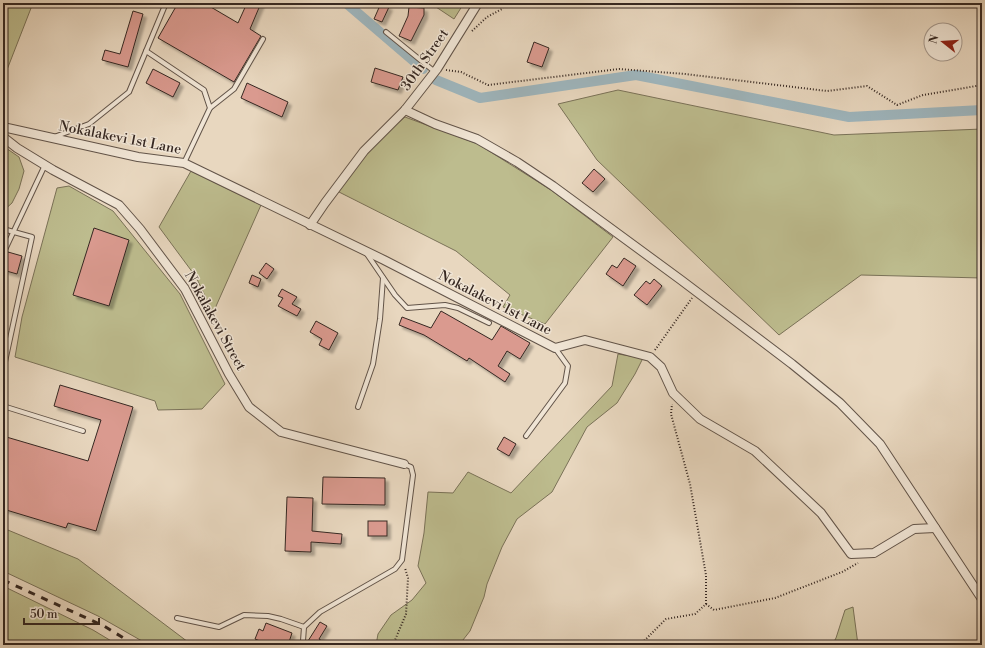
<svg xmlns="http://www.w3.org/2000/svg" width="985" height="648" font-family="'Libre Bodoni',serif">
  <defs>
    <filter id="shadow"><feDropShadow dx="3.5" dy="3.5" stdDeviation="1" flood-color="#0004"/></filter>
  </defs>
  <rect width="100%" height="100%" fill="#e8d7bf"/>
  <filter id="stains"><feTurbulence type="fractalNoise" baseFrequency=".005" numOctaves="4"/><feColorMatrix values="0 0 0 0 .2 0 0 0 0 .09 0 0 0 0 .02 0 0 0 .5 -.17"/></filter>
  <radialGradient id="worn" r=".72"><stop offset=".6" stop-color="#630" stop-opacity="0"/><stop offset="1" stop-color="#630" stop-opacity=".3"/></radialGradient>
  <g fill="#bdbc8e" stroke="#7a7258">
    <polygon points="3,3 33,3 3,80"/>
    <polygon points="430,3 464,3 454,19"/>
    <polygon points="618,90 834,135 982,129 982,278 861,275 779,335 597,160 558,104"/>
    <polygon points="405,117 478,144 551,190 613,237 545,324 503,307 510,295 456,251 337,191 366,150"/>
    <polygon points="3,146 19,157 24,171 19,189 12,203 3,211"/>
    <polygon points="191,171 261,205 213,313 196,277 159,227"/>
    <polygon points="69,186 113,211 180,294 225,384 202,409 158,410 155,401 15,357 22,317 57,188"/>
    <polygon points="618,354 643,358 635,374 617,403 587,427 552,492 517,519 502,547 487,584 484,597 470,631 459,645 376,645 378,634 391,615 412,600 426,583 418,566 424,533 428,492 453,493 468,472 511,493 612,386"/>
    <polygon points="3,528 78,559 192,645 149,645 98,616 3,571"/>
    <polygon points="3,586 93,630 118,645 3,645"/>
    <polygon points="853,607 858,645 832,645 836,638 845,610"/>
  </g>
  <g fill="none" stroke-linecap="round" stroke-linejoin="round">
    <g stroke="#9eb6be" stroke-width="10">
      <polyline points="346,3 423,69"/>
      <polyline points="436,80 480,98 636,75 849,117 982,110"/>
    </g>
  </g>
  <g fill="#da9a8f" stroke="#362822" filter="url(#shadow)">
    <polygon points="178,3 204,3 238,23 247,3 261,3 250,29 261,36 234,82 158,38"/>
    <polygon points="381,3 389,7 382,22 374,19"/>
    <polygon points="409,7 424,8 424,15 411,41 399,36 408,16"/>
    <polygon points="133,11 143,14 128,67 102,60 105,50 120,54"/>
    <polygon points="534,42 549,48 542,67 527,62"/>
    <polygon points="375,68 403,77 398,90 371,82"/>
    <polygon points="153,69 180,83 173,97 146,83"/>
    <polygon points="247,83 288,102 282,117 241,98"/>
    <polygon points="594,169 605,179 593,192 582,183"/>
    <polygon points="94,228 129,240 109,306 73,295"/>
    <polygon points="8,252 22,256 17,274 3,270 5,257"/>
    <polygon points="624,258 636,266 623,286 606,274 612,265 617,268"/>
    <polygon points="266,263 274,269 267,279 259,273"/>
    <polygon points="252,275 261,279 258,287 249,283"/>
    <polygon points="654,279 662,286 647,305 634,295 646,281 650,284"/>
    <polygon points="282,289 297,297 292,304 301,309 297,316 278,306 283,298 278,296"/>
    <polygon points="441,311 492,340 501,326 530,343 520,359 507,351 498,366 510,374 505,382 469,358 467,361 424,335 399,325 402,317 431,328"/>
    <polygon points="316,321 338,333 329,350 319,345 322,339 310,332"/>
    <polygon points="60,385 133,407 96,531 68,523 66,528 3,509 3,436 88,461 101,420 54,406"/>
    <polygon points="504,437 516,444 509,456 497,449"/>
    <polygon points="323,477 385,478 385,505 322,504"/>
    <polygon points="287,497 313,498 312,531 342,534 341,544 311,542 311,552 285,551"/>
    <rect x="368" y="521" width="19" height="15"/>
    <polygon points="320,622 327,626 319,639 328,645 313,645 308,641"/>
    <polygon points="266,623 292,633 288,645 270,645 255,639 259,629 263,631"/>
  </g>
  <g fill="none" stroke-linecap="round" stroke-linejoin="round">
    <defs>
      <g id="lane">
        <polyline points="386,32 435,72"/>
        <polyline points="146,51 204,90 210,108 184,163"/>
        <polyline points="210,108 234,89 263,39"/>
        <polyline points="54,137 89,124 129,92 166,3"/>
        <polyline points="3,229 32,237 3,371"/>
        <polyline points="3,254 45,165"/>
        <polyline points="367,254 395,295 407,308 445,305 458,308 489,323"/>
        <polyline points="3,406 83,431"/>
        <polyline points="358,407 373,364 380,319 383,278"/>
        <polyline points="526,436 565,383 568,366 555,348"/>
        <polyline points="177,618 219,627 244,615 268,616 281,619 304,627"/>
        <polyline points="305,645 303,641 304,627 320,612 395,569 402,560 413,475 411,467 404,464"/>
      </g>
      <g id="street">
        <polyline points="405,110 435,124 477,139 517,162 553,186 681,280 792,364 840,403 880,444 982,599"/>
        <polyline points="3,127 138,157 184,163 384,260 555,348 585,340 650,357 661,367 673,393 700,419 755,451 821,513 851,554 874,553 914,529 935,528"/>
        <polyline points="3,137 17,148 53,170 119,205 140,229 185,289 229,374 249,407 281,432 404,464"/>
        <polyline points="310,225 325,203 364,151 405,110 437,69 478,3"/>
      </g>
    </defs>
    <use href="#lane" stroke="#625449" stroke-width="6"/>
    <use href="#street" stroke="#625449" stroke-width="10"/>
    <g stroke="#362822" stroke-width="2" stroke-dasharray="1 2" stroke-linecap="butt">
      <polyline points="458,3 466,7"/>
      <polyline points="472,31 487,17 502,9 506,3"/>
      <polyline points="446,70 461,72 488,85 619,69 685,74 827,91 867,86 897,105 923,95 982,85"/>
      <polyline points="655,350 692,298"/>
      <polyline points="706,604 714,610 775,598 842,572 858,563"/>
      <polyline points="393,645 406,614 408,578 405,568"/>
      <polyline points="640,645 666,619 695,614 706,604 706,575 690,484 671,414 672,404"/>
    </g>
    <use href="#lane" stroke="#f0e5d5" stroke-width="4"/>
    <use href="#street" stroke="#f0e5d5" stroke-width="8"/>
    <polyline stroke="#362822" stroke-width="3" stroke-dasharray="7 7" stroke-linecap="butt" points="3,580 104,626 135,645"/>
  </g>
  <g text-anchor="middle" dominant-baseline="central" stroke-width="3" stroke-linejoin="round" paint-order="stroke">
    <g font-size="14" fill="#362822" stroke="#f0e5d5">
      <text transform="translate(425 60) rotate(-55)">30th Street</text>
      <text transform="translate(120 138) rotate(11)">Nokalakevi 1st Lane</text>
      <text transform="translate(495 303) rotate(27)">Nokalakevi 1st Lane</text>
      <text transform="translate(215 321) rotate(61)">Nokalakevi Street</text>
    </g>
  </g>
  <rect width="985" height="648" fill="none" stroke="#e8d7bf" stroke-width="16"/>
  <rect x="4" y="4" width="977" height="640" fill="none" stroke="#362822" stroke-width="2"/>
  <rect x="8" y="8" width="969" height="632" fill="none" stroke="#362822"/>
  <g transform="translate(943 42) rotate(287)"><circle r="19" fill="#f0e5d5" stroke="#a6998d"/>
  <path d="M0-3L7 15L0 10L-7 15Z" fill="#8f2418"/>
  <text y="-6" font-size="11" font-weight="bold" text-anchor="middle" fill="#362822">N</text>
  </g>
  <path d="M24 618v6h75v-6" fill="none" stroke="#362822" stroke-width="2"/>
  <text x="30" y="618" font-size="12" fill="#362822" stroke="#f0e5d5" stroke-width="3" paint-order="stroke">50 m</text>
  <rect width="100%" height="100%" filter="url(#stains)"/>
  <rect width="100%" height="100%" fill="url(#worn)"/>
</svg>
